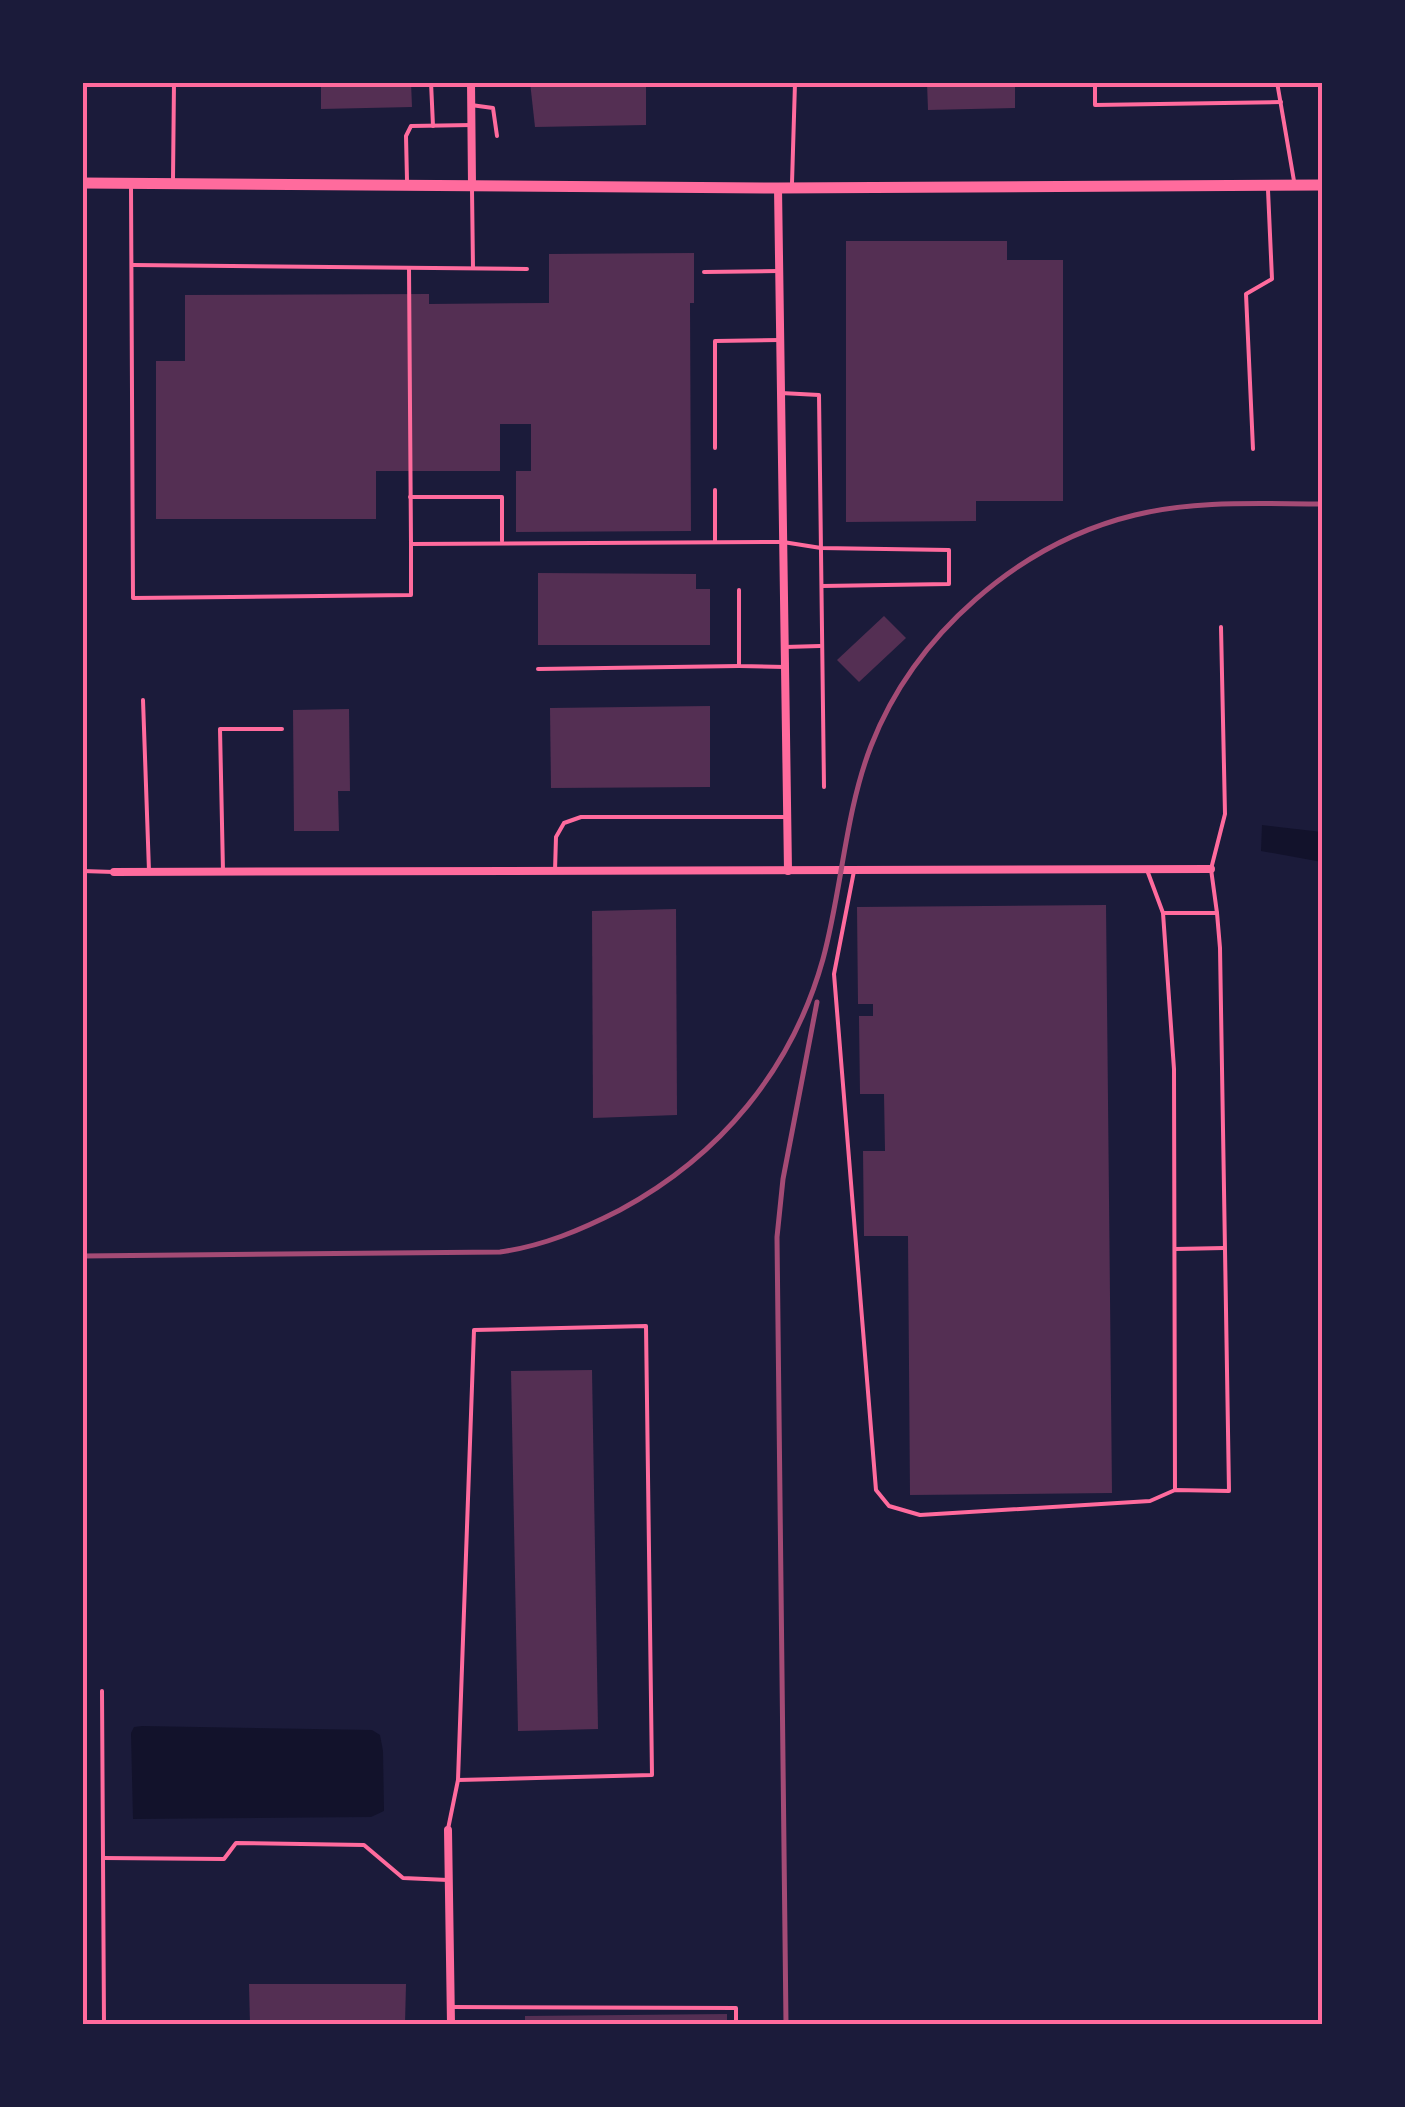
<svg xmlns="http://www.w3.org/2000/svg" width="1405" height="2107" font-family="Overpass,sans-serif">
  <rect width="100%" height="100%" fill="#1b1b3a"/>
  <g fill="#12122b">
    <polygon points="1262,825 1322,832 1322,862 1261,851"/>
    <polygon points="142,1726 372,1730 380,1735 383,1751 384,1811 371,1817 133,1819 131,1733 134,1727"/>
  </g>
  <g fill="#542f53">
    <polygon points="321,82 411,82 412,107 321,109"/>
    <polygon points="530,82 646,82 646,125 535,127"/>
    <polygon points="927,82 1015,82 1015,108 928,110"/>
    <polygon points="846,241 1007,241 1007,260 1063,260 1063,501 976,501 976,521 846,522"/>
    <polygon points="694,253 694,303 690,303 691,531 516,532 516,471 531,471 531,424 500,424 500,471 376,471 376,519 156,519 156,361 185,361 185,295 429,294 429,304 549,303 549,254"/>
    <polygon points="538,573 696,574 696,589 710,589 710,645 538,645"/>
    <polygon points="884,616 906,638 859,682 837,660"/>
    <polygon points="710,706 710,787 551,788 550,708"/>
    <polygon points="349,709 350,791 338,791 339,831 294,831 293,710"/>
    <polygon points="1106,905 1112,1493 910,1495 908,1236 864,1236 863,1151 885,1151 884,1094 860,1094 859,1016 873,1016 873,1004 858,1004 857,907"/>
    <polygon points="676,909 677,1115 593,1118 592,911"/>
    <polygon points="592,1370 598,1729 518,1731 511,1371"/>
    <polygon points="249,1984 406,1984 405,2024 250,2024"/>
    <polygon points="727,2014 727,2024 525,2024 525,2016"/>
  </g>
  <g fill="none" stroke-linecap="round" stroke-linejoin="round">
    <g stroke="#ff6b9d" stroke-width="4">
      <polyline points="431,82 433,126"/>
      <polyline points="1095,82 1095,105 1281,102"/>
      <polyline points="1277,82 1294,181"/>
      <polyline points="794,85 918,84"/>
      <polyline points="471,105 493,108 497,136"/>
      <polyline points="173,179 174,82"/>
      <polyline points="407,180 406,136 411,126 472,125"/>
      <polyline points="792,183 795,83"/>
      <polyline points="131,186 133,598 411,595 411,544"/>
      <polyline points="472,190 473,268"/>
      <polyline points="133,265 527,269"/>
      <polyline points="409,268 411,544 783,542 821,548 949,550 949,584 822,586"/>
      <polyline points="704,272 779,271"/>
      <polyline points="781,393 819,395 824,787"/>
      <polyline points="715,448 715,341 780,340"/>
      <polyline points="1253,449 1246,294 1272,279 1268,190"/>
      <polyline points="715,490 715,542"/>
      <polyline points="410,497 502,497 502,541"/>
      <polyline points="739,590 739,666 785,667"/>
      <polyline points="785,647 820,646"/>
      <polyline points="538,669 739,666"/>
      <polyline points="143,700 149,871"/>
      <polyline points="1147,870 1163,913 1217,913 1211,869 1225,814 1221,627"/>
      <polyline points="82,871 114,872"/>
      <polyline points="223,871 220,729 282,729"/>
      <polyline points="555,871 556,837 564,823 581,817 788,817"/>
      <polyline points="854,871 834,974 876,1490 889,1506 920,1515 1150,1501 1175,1490 1229,1491 1220,948 1217,913"/>
      <polyline points="1163,913 1174,1069 1175,1490"/>
      <polyline points="1175,1249 1224,1248"/>
      <polyline points="102,1691 104,2024"/>
      <polyline points="448,1829 458,1780 474,1330 646,1326 652,1775 458,1780"/>
      <polyline points="103,1858 224,1859 236,1843 364,1845 403,1878 448,1880"/>
      <polyline points="452,2007 736,2008 736,2024"/>
    </g>
    <g stroke="#ff6b9d" stroke-width="8">
      <polyline points="471,82 472,185"/>
      <polyline points="778,188 788,871"/>
      <polyline points="114,872 1211,869"/>
      <polyline points="448,1830 451,2024"/>
    </g>
    <polyline stroke="#ff6b9d" stroke-width="11" points="82,183 778,188 1322,185"/>
    <g stroke="#a44b75" stroke-width="5">
      <path d="M 82,1256 L 500,1252 C 543,1246 581,1230 620,1210 C 720,1156 792,1070 823,959 C 842,889 845,813 871,746 C 914,635 1019,543 1135,515 C 1196,500 1260,504 1322,504"/>
      <polyline points="786,2024 777,1237 783,1179 817,1002"/>
    </g>
  </g>
  <rect width="1405" height="2107" fill="none" stroke="#1b1b3a" stroke-width="170"/>
  <rect x="85" y="85" width="1235" height="1937" fill="none" stroke="#ff6b9d" stroke-width="4"/>
</svg>
